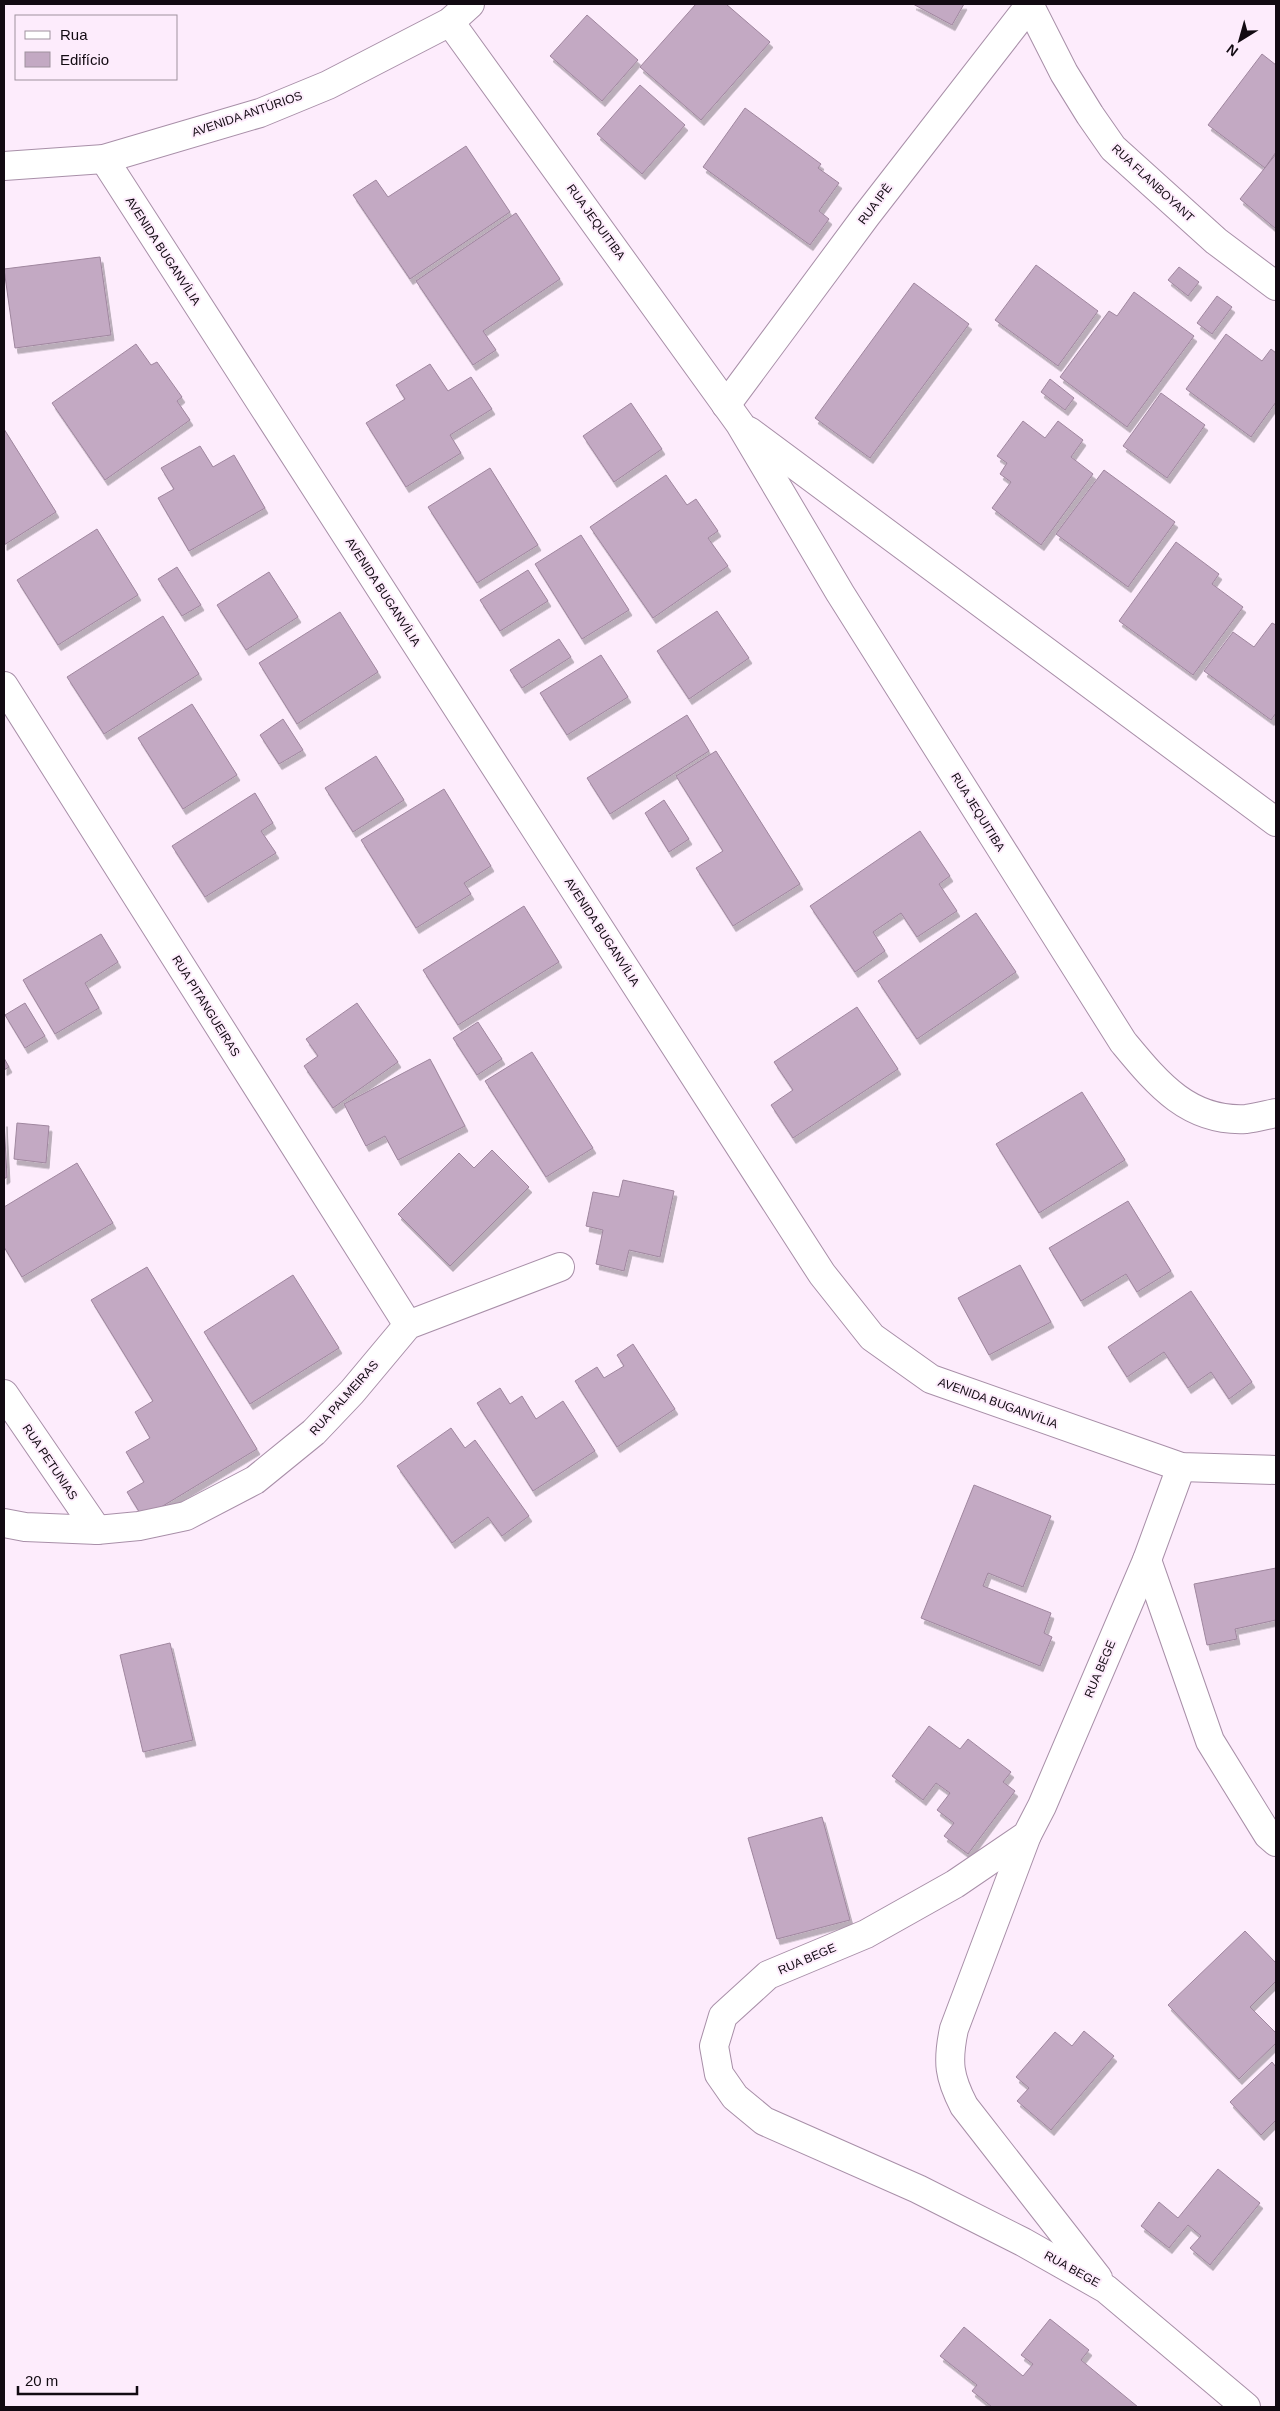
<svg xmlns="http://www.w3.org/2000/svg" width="1280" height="2411" font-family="Arial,sans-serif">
  <defs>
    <filter id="shadow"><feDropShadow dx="3" dy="5.5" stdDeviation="0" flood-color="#0004"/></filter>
  </defs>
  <rect width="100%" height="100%" fill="#fdecfc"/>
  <g fill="#c3a9c3" stroke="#9f869e" filter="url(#shadow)">
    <polygon points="696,4 726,4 770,42 701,120 640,67"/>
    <polygon points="913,4 964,4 952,25"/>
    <polygon points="587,15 638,60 602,101 550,56"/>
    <polygon points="1262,54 1276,65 1276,152 1265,168 1208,125"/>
    <polygon points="640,85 685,125 642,174 597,134"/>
    <polygon points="745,108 821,164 818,168 839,183 819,211 829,219 810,245 703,167"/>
    <polygon points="466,146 510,212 410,279 353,195 376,180 388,197"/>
    <polygon points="1276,154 1276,229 1240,199"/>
    <polygon points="516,213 560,279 483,331 496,350 473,365 416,281"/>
    <polygon points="100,257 111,335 15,348 4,269"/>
    <polygon points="1036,265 1098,311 1058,366 995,320"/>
    <polygon points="1179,267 1199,282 1188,296 1168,280"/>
    <polygon points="914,283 969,324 870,458 815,418"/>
    <polygon points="1134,292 1194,336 1127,427 1060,377 1109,311 1117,316"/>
    <polygon points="1217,296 1232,307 1212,334 1197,323"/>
    <polygon points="1226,334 1262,361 1271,349 1276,353 1276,402 1251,437 1186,389"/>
    <polygon points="136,344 151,365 157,362 182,397 177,401 190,420 105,480 52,403"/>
    <polygon points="430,364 448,391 471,377 492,409 450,435 461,453 406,487 366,423 405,399 396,385"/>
    <polygon points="1050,379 1074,398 1065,410 1041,392"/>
    <polygon points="1161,393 1205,425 1167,478 1123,446"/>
    <polygon points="631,403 662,449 614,482 583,436"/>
    <polygon points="1023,421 1045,438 1058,421 1083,440 1071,457 1093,474 1041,545 992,508 1011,482 1000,474 1007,463 997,456"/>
    <polygon points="4,429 56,512 4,545"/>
    <polygon points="200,446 213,467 234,455 265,508 189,551 158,498 174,489 161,468"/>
    <polygon points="490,468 538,545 477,583 428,507"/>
    <polygon points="1104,470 1175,522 1128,587 1056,534"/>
    <polygon points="666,475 687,505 696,499 718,531 708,538 728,566 653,618 590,527"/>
    <polygon points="97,529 138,595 58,645 17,580"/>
    <polygon points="581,535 629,610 582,639 535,564"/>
    <polygon points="1176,542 1219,574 1212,584 1243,607 1193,675 1119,621"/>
    <polygon points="177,567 201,605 182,616 158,579"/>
    <polygon points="528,570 548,601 500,631 480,600"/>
    <polygon points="269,572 298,617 246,650 217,605"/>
    <polygon points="717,611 749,658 689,699 657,651"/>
    <polygon points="340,612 378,672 297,724 259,663"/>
    <polygon points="163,616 199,674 104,734 67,677"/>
    <polygon points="1272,623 1276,625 1276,713 1271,720 1204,671 1233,632 1254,647"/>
    <polygon points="559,639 571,657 522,688 510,670"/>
    <polygon points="601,655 628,697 567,735 540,693"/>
    <polygon points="192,704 237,775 183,809 138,738"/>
    <polygon points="687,715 709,751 610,814 587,778"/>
    <polygon points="283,719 303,750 279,764 260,735"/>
    <polygon points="716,751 800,884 733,926 696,868 723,851 676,776"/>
    <polygon points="376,756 404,800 353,832 325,788"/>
    <polygon points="444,789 491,866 464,883 471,894 416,928 361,840"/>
    <polygon points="255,793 273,823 261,831 276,853 205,897 172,846"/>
    <polygon points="664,800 689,839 669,852 645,813"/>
    <polygon points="920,831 950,876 939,884 957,911 917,937 901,913 873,932 885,951 855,972 810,906"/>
    <polygon points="524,906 559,962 458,1025 423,970"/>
    <polygon points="976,913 1016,972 917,1039 878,981"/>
    <polygon points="101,934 118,962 85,983 99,1008 55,1034 23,980"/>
    <polygon points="25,1003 45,1036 25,1048 5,1015"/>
    <polygon points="357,1003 398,1062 333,1108 304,1066 318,1056 306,1039"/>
    <polygon points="857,1007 898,1069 793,1138 771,1105 793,1090 774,1062"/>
    <polygon points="478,1022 502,1059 477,1075 453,1038"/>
    <polygon points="532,1052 593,1148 546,1177 485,1081"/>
    <polygon points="4,1058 9,1067 4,1070"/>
    <polygon points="430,1059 465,1126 398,1160 385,1136 366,1146 344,1104"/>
    <polygon points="1082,1092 1125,1160 1039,1213 996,1144"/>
    <polygon points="4,1121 7,1177 4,1179"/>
    <polygon points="17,1123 49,1126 46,1163 14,1159"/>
    <polygon points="492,1150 529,1187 450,1266 398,1214 459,1153 474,1168"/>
    <polygon points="77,1163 113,1223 22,1277 4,1247 4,1207"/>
    <polygon points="623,1180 674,1191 660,1257 629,1250 624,1271 596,1264 603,1230 586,1226 593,1192 619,1197"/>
    <polygon points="1128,1201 1171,1271 1137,1292 1126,1274 1081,1301 1049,1248"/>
    <polygon points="1020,1265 1051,1322 989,1355 958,1298"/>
    <polygon points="147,1267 257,1449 143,1518 127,1492 144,1482 126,1452 150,1438 135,1412 153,1401 91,1300"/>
    <polygon points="293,1275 339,1348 250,1404 204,1332"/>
    <polygon points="1191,1291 1252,1382 1229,1399 1211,1372 1188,1388 1164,1352 1127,1377 1108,1347"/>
    <polygon points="633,1344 675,1409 617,1447 575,1381 597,1367 604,1378 624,1366 617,1355"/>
    <polygon points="500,1388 510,1404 522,1396 536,1419 563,1401 595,1451 533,1491 477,1403"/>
    <polygon points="451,1428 465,1448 475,1440 529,1516 502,1536 488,1517 452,1543 397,1466"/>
    <polygon points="974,1485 1051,1516 1023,1587 988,1573 983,1586 1051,1613 1044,1633 1052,1637 1040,1666 921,1618"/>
    <polygon points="1276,1568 1276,1620 1235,1629 1237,1639 1207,1645 1194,1584"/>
    <polygon points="170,1643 193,1740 143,1752 120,1655"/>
    <polygon points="929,1726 960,1749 968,1739 1011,1772 1003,1782 1015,1791 968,1854 944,1836 954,1823 937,1810 950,1793 936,1783 923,1800 892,1776"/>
    <polygon points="822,1817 850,1920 777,1939 748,1838"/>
    <polygon points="1245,1931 1276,1963 1276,1981 1250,2007 1276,2033 1276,2043 1239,2079 1168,2005"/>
    <polygon points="1084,2031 1114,2056 1051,2130 1017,2101 1029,2088 1016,2077 1055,2032 1072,2046"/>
    <polygon points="1272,2062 1276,2067 1276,2120 1261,2135 1230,2102"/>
    <polygon points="1218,2169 1260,2203 1210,2265 1190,2248 1201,2236 1188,2225 1169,2248 1141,2226 1159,2202 1178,2218"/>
    <polygon points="1050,2319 1089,2350 1081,2360 1138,2407 992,2407 972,2391 977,2385 940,2356 964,2327 1023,2376 1033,2364 1021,2355"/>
  </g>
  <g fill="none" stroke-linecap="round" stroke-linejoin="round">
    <defs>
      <g id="street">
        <polyline points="1029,4 1064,73 1090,115 1113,148 1216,241 1276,286"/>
        <path d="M 450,22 L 740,424 L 840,593 L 1123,1042 C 1157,1083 1188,1122 1246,1119 C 1256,1118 1266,1115 1276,1113"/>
        <polyline points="104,159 822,1274 872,1337 931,1379 1181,1467 1276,1470"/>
        <polyline points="4,166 104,159 260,113 328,85 450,22 470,4"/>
        <polyline points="726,405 866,216 1029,6"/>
        <polyline points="749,431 1276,822"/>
        <polyline points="4,686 408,1325"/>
        <polyline points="4,1394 97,1530"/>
        <polyline points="1181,1467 1147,1560 1042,1806 1027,1835 955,1884 866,1934 768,1975 723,2016 714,2046 719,2074 735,2097 764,2121 918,2189 1023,2242 1106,2289 1246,2407"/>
        <polyline points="4,1523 25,1527 97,1530 139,1526 186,1516 255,1480 314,1432 352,1392 408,1325 560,1267"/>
        <polyline points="1147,1560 1210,1741 1268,1835 1276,1842"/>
        <path d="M 1027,1835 L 954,2029 C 947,2062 949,2077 964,2106 L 1098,2278"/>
      </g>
    </defs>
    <use href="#street" stroke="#a88fa8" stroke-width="30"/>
    <use href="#street" stroke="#fff" stroke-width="28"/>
  </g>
  <g text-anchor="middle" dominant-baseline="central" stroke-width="4" stroke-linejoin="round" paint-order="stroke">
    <g font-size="12" fill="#120a12" stroke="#fdecfc">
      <text transform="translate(247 114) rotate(-19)">AVENIDA ANTÚRIOS</text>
      <text transform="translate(1153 183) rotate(43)">RUA FLANBOYANT</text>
      <text transform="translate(875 204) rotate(-53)">RUA IPÊ</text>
      <text transform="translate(596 222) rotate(54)">RUA JEQUITIBA</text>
      <text transform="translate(163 251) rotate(57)">AVENIDA BUGANVÍLIA</text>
      <text transform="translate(383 592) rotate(57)">AVENIDA BUGANVÍLIA</text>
      <text transform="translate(978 812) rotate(58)">RUA JEQUITIBA</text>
      <text transform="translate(602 932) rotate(57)">AVENIDA BUGANVÍLIA</text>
      <text transform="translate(206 1006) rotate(58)">RUA PITANGUEIRAS</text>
      <text transform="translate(344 1398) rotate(-48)">RUA PALMEIRAS</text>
      <text transform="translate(998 1403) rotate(20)">AVENIDA BUGANVÍLIA</text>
      <text transform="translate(50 1462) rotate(56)">RUA PETUNIAS</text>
      <text transform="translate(1100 1669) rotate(-67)">RUA BEGE</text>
      <text transform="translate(807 1959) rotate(-23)">RUA BEGE</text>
      <text transform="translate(1072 2269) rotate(29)">RUA BEGE</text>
    </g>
  </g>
  <rect width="1280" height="2411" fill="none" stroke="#120a12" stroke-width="10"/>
  <rect x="15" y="15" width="162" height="65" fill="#fdecfc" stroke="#9f929e"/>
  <rect x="25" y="31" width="25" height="8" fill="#ffffff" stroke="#9f929e"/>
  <text x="60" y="40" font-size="15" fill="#120a12">Rua</text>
  <rect x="25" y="52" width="25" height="15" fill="#c3a9c3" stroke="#9f929e"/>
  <text x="60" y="65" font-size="15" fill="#120a12">Edifício</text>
  <g transform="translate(1240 40) rotate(217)" stroke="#fdecfc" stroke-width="4" paint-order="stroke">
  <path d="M0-4L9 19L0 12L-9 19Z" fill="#120a12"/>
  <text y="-8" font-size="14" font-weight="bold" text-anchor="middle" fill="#120a12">N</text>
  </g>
  <path d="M18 2386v8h119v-8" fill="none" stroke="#120a12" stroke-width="2.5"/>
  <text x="25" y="2386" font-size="15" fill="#120a12" stroke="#fdecfc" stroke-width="4" paint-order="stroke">20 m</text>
</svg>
